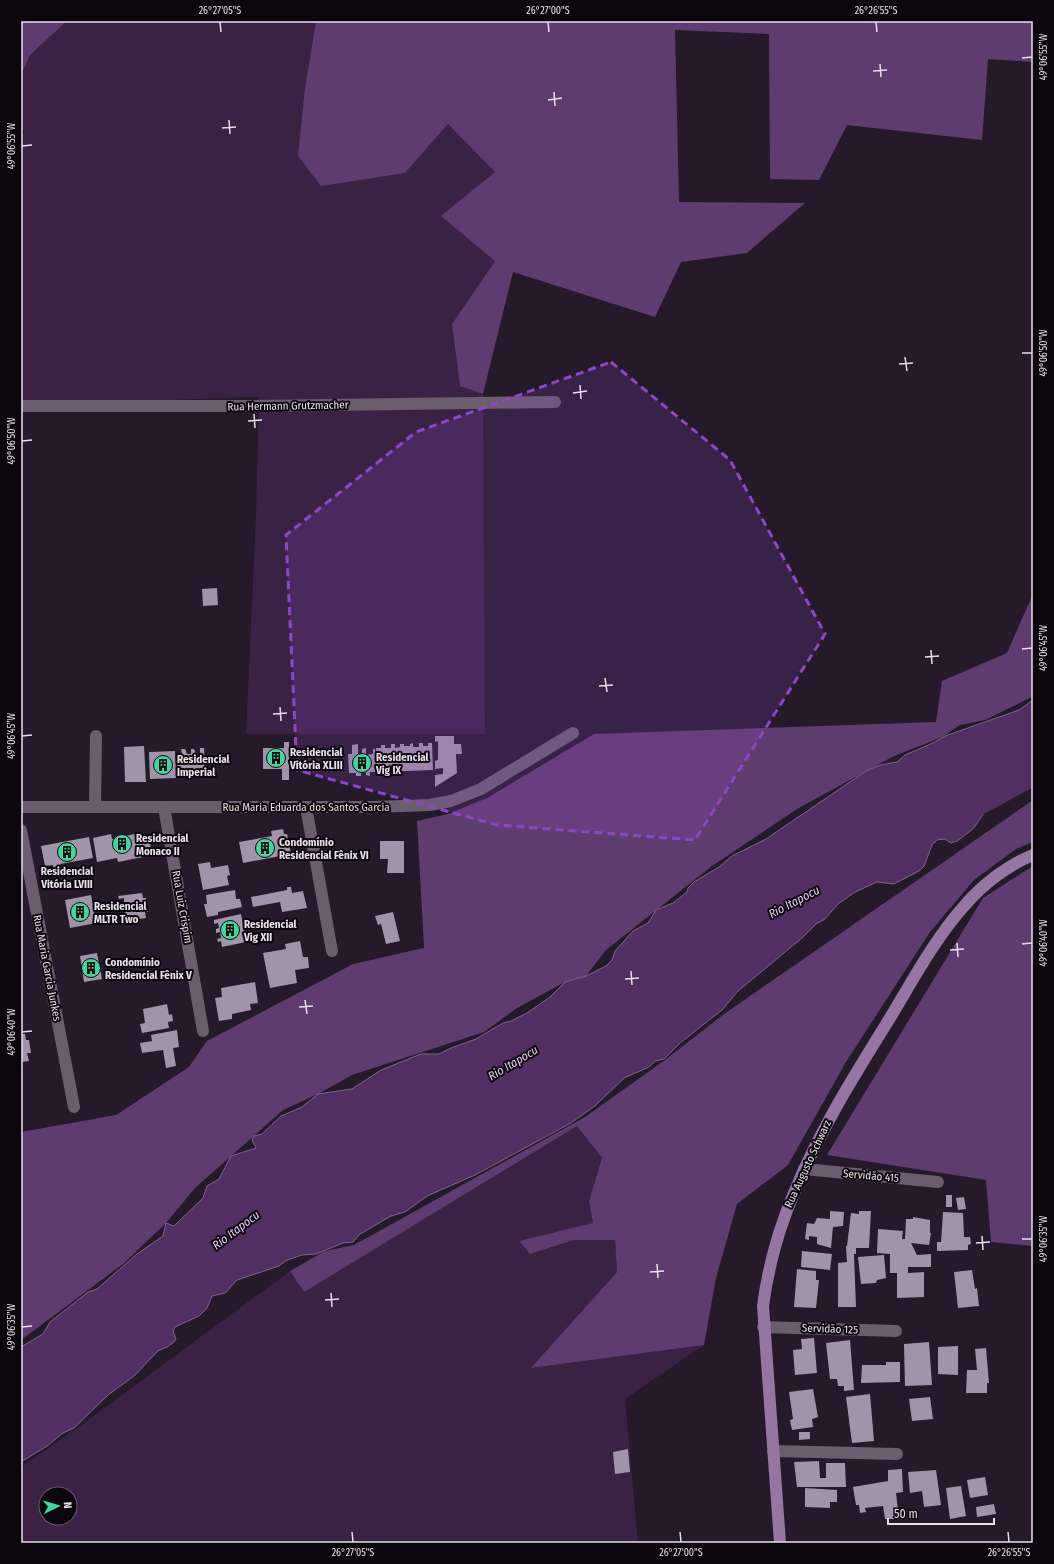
<svg xmlns="http://www.w3.org/2000/svg" width="1054" height="1564" font-family="'Fira Sans Condensed',sans-serif">
  <rect width="100%" height="100%" fill="#241a29"/>
  <g fill="#3a2245" fill-rule="evenodd">
    <polygon points="67,21 316,21 305,88 405,173 448,124 495,172 495,261 452,324 460,386 483,394 485,734 246,734 256,516 259,397 21,405 21,140 25,130 21,130 21,75 30,55"/>
    <path d="M 577,1126 L 602,1158 L 589,1201 L 593,1224 L 519,1241 L 530,1254 L 574,1240 L 615,1240 L 617,1272 L 532,1368 L 704,1345 L 625,1399 L 638,1543 L 21,1543 L 21,1467 L 80,1426 L 290,1271 L 305,1291 ZM 46,1494 L 70,1494 L 70,1518 L 46,1518 Z"/>
  </g>
  <g fill="#5f3c6f">
    <polygon points="21,21 67,21 30,55 21,75"/>
    <polygon points="316,21 1033,21 1033,62 988,59 982,140 847,125 819,180 770,179 769,34 675,30 679,202 805,203 747,253 681,262 655,317 513,272 483,394 460,386 452,324 495,261 441,216 495,172 448,124 405,173 321,186 298,156 305,88"/>
    <polygon points="1033,594 1033,694 1030,698 985,720 960,725 942,737 892,757 797,809 712,866 606,950 586,976 565,982 517,1008 484,1032 352,1075 318,1094 283,1110 195,1188 166,1223 123,1264 21,1340 21,1132 116,1115 189,1067 207,1041 353,964 424,948 417,821 448,814 487,798 594,734 936,722 942,681 1007,653"/>
    <polygon points="1033,800 1033,842 1016,849 974,880 930,932 846,1062 788,1165 737,1204 716,1278 704,1345 531,1368 617,1272 615,1240 574,1240 530,1254 519,1241 593,1223 589,1201 602,1158 577,1126 304,1292 290,1271 325,1251 354,1245 585,1117 665,1060 724,1014"/>
    <polygon points="1033,866 1033,1246 991,1242 986,1180 827,1155 983,898"/>
  </g>
  <polygon fill="#522f62" stroke="#7e648b" points="1033,700 1033,782 1013,777 1004,784 999,781 998,784 1005,788 1005,794 993,800 973,829 957,841 951,843 945,839 937,840 932,845 924,866 919,871 894,884 877,882 855,892 838,904 825,919 816,924 802,938 738,991 722,1010 680,1043 664,1059 655,1061 649,1067 624,1078 596,1105 571,1123 475,1175 427,1196 405,1212 391,1216 360,1234 353,1242 343,1243 316,1254 302,1255 287,1260 279,1266 237,1280 225,1293 212,1296 207,1308 199,1316 175,1327 173,1331 176,1339 174,1342 167,1347 158,1351 134,1376 108,1395 74,1428 63,1433 47,1446 21,1462 21,1347 43,1334 50,1322 88,1292 97,1289 137,1254 163,1236 166,1223 174,1226 203,1198 207,1186 219,1179 231,1156 256,1148 252,1140 254,1136 262,1134 281,1116 302,1107 318,1094 352,1089 381,1070 421,1054 439,1054 451,1048 476,1039 503,1023 511,1021 527,1013 550,997 565,982 586,976 606,966 612,960 615,951 633,931 648,923 656,910 673,903 687,892 688,888 694,882 719,867 732,856 766,839 866,771 880,765 897,762 905,755 933,743 945,736 1019,710"/>
  <g fill="none" stroke-linecap="round" stroke-linejoin="round">
    <polyline stroke="#522f62" stroke-width="25" points="976,804 1033,773"/>
  </g>
  <g fill="#a194a8">
    <polygon points="217,588 218,605 203,606 202,589"/>
    <polygon points="435,736 454,736 454,744 461,744 462,754 456,754 457,773 435,787 435,775 443,774 443,768 435,769 435,761 438,760 438,741 435,742"/>
    <polygon points="284,742 289,742 289,780 282,780 282,769 263,769 263,748 284,748"/>
    <polygon points="413,743 413,747 419,747 419,743 423,743 423,746 428,746 428,743 432,743 433,770 377,772 376,748 381,748 381,745 385,745 385,748 391,748 391,744 395,744 395,748 400,747 400,744 404,744 404,746 410,746 410,744"/>
    <polygon points="358,744 358,754 362,754 362,749 366,748 366,755 373,754 373,749 375,749 376,772 370,772 370,776 366,775 366,772 361,773 361,776 356,776 356,773 349,773 348,754 352,754 352,745"/>
    <polygon points="144,746 146,782 125,782 124,747"/>
    <polygon points="200,748 204,748 205,772 199,772 199,775 195,775 195,772 189,772 189,776 185,776 185,773 178,773 177,755 182,754 181,749 185,749 187,754 191,754 191,749 194,749 196,754 200,754"/>
    <polygon points="175,751 176,778 150,779 149,752"/>
    <polygon points="283,829 284,834 287,834 291,854 243,863 239,842 272,836 271,831"/>
    <polygon points="139,833 140,839 149,837 151,849 142,851 143,857 118,862 117,858 97,862 93,838 111,834 112,839"/>
    <polygon points="89,837 93,858 60,864 62,872 54,874 53,865 45,866 41,846"/>
    <polygon points="380,841 404,841 404,873 387,873 388,859 380,859"/>
    <polygon points="210,862 211,868 228,865 230,875 227,876 229,885 203,890 198,864"/>
    <polygon points="287,887 291,887 292,893 303,891 307,908 282,912 280,902 253,907 251,897 287,890"/>
    <polygon points="235,890 236,899 240,899 242,907 218,912 218,915 207,917 204,904 207,904 206,895"/>
    <polygon points="142,893 143,898 146,898 146,902 143,903 144,907 147,907 148,912 145,912 146,918 127,921 126,917 121,918 120,915 126,912 125,908 120,908 119,905 124,903 124,898 119,899 118,896"/>
    <polygon points="91,895 96,923 70,928 65,900"/>
    <polygon points="393,912 400,941 386,944 381,924 378,925 375,916"/>
    <polygon points="241,914 246,942 222,947 221,941 218,942 217,939 221,938 220,932 216,933 216,929 219,928 218,923 214,924 214,920"/>
    <polygon points="300,941 303,957 308,957 309,968 295,970 297,983 270,988 263,953 286,949 285,944"/>
    <polygon points="97,953 102,979 84,982 80,956"/>
    <polygon points="255,982 258,1003 250,1004 251,1010 232,1014 232,1019 219,1021 215,998 222,997 221,988"/>
    <polygon points="167,1004 169,1015 172,1014 173,1021 168,1022 169,1028 142,1033 140,1024 145,1023 143,1009"/>
    <polygon points="177,1030 179,1047 173,1048 176,1066 166,1068 163,1050 142,1053 140,1043 152,1041 151,1035"/>
    <polygon points="21,1034 25,1034 26,1040 29,1040 31,1053 27,1053 29,1061 21,1062"/>
    <rect x="946" y="1195" width="6" height="12"/>
    <polygon points="964,1197 966,1209 958,1210 956,1198"/>
    <polygon points="830,1211 844,1212 843,1226 833,1227 831,1248 817,1244 817,1237 809,1236 809,1240 805,1239 807,1223 814,1224 817,1218 830,1219"/>
    <polygon points="859,1211 871,1211 869,1248 856,1248 856,1254 854,1254 856,1307 838,1307 838,1263 847,1262 846,1246 847,1246 851,1213 859,1214"/>
    <polygon points="943,1212 963,1213 964,1237 970,1237 971,1244 968,1245 968,1250 937,1251 937,1242 941,1242"/>
    <polygon points="913,1217 930,1220 930,1233 931,1233 929,1245 911,1243 917,1255 931,1254 931,1267 908,1267 908,1273 924,1272 924,1297 897,1298 897,1273 890,1273 890,1254 877,1253 878,1229 903,1231 902,1239 905,1239 906,1219 913,1219"/>
    <polygon points="802,1251 832,1254 830,1270 801,1267"/>
    <polygon points="884,1255 886,1278 877,1280 876,1283 861,1284 858,1257"/>
    <polygon points="797,1269 816,1271 816,1280 819,1280 816,1308 794,1307"/>
    <polygon points="972,1270 975,1289 977,1288 979,1306 958,1308 954,1272"/>
    <polygon points="814,1338 817,1373 795,1375 793,1350 802,1349 801,1339"/>
    <polygon points="850,1340 854,1390 844,1391 844,1386 838,1386 837,1379 830,1379 826,1343"/>
    <polygon points="929,1342 932,1385 905,1386 904,1344"/>
    <polygon points="958,1346 958,1375 938,1374 938,1347"/>
    <polygon points="986,1348 989,1383 987,1383 987,1393 966,1393 967,1370 977,1370 975,1349"/>
    <polygon points="886,1362 900,1362 900,1382 861,1383 862,1365 886,1365"/>
    <polygon points="813,1389 818,1417 812,1419 813,1427 792,1430 790,1420 793,1419 789,1392"/>
    <polygon points="870,1394 874,1441 852,1443 846,1397"/>
    <polygon points="930,1397 933,1419 912,1421 909,1399"/>
    <polygon points="799,1432 810,1432 810,1439 799,1440"/>
    <polygon points="628,1449 630,1472 615,1474 613,1452"/>
    <polygon points="819,1461 820,1478 826,1478 826,1463 845,1463 846,1487 797,1487 794,1462"/>
    <polygon points="902,1469 903,1492 896,1493 899,1519 885,1519 883,1506 865,1508 866,1512 860,1513 859,1505 856,1505 853,1487 888,1481 888,1470"/>
    <polygon points="936,1470 941,1505 924,1507 922,1491 910,1493 908,1472"/>
    <polygon points="985,1477 988,1495 970,1498 967,1480"/>
    <polygon points="961,1486 966,1516 950,1519 946,1488"/>
    <polygon points="805,1488 837,1490 837,1502 830,1502 830,1508 805,1507"/>
    <polygon points="994,1504 996,1514 977,1517 976,1507"/>
  </g>
  <g fill="none" stroke-linecap="round" stroke-linejoin="round">
    <g stroke="#695d6e" stroke-width="12">
      <polyline points="21,406 254,406 555,402"/>
      <polyline points="21,807 373,807 430,805 451,801 481,789 573,733"/>
      <polyline points="95,807 96,736"/>
      <polyline points="164,807 203,1031"/>
      <polyline points="306,807 332,951"/>
      <polyline points="21,830 74,1107"/>
      <polyline points="804,1169 938,1182"/>
      <polyline points="763,1327 896,1331"/>
      <polyline points="773,1451 897,1454"/>
    </g>
    <path stroke="#9576a3" stroke-width="12" d="M 780,1543 L 763,1306 C 768,1268 779,1228 794,1193 C 820,1129 857,1071 893,1013 C 915,976 937,936 965,905 C 983,884 1008,865 1033,855"/>
  </g>
  <path fill="#8b47c5" fill-opacity="0.2" stroke="#8b47c5" stroke-width="3" stroke-dasharray="8 5" stroke-linejoin="round" d="M 611,362 L 730,460 L 825,634 L 695,840 L 497,825 L 297,770 L 286,535 L 416,432 Z"/>
  <path fill="none" stroke="#e6e0ea" stroke-width="1.5" d="M 220,22 L 221,32M 548,22 L 549,32M 876,22 L 877,32M 1022,58 L 1032,57M 880,64 L 881,77M 873,71 L 887,70M 554,92 L 555,106M 548,100 L 562,98M 229,120 L 230,134M 222,128 L 236,127M 22,146 L 32,145M 1022,353 L 1032,353M 905,357 L 907,371M 899,364 L 913,363M 580,385 L 581,399M 573,393 L 587,391M 254,414 L 255,428M 248,421 L 262,420M 22,441 L 32,440M 1022,649 L 1032,648M 931,650 L 932,664M 925,657 L 939,656M 605,678 L 607,692M 599,686 L 613,685M 280,707 L 281,721M 273,714 L 287,713M 22,736 L 32,735M 957,943 L 958,957M 1022,944 L 1032,943M 950,950 L 964,949M 631,971 L 632,985M 625,979 L 639,978M 305,1000 L 307,1014M 299,1007 L 313,1006M 22,1032 L 32,1031M 982,1236 L 983,1250M 1022,1239 L 1032,1239M 976,1243 L 990,1242M 657,1264 L 658,1278M 650,1272 L 664,1271M 331,1293 L 332,1307M 325,1300 L 339,1299M 22,1327 L 32,1326M 352,1532 L 353,1542M 680,1532 L 681,1542M 1008,1532 L 1009,1542"/>
  <defs>
    <symbol id="building-disc" viewBox="-11 -11 22 22"><circle r="9.5" fill="#43d4a0" stroke="#0b070d"/><path d="M-4-6H4V6H1V3H-1V6H-4ZM-2.5-4.3h1.7v1.8h-1.7ZM.8-4.3h1.7v1.8H.8ZM-2.5-1h1.7V.8h-1.7ZM.8-1h1.7V.8H.8Z" fill="#111"/></symbol>
  </defs>
  <g fill-rule="evenodd">
    <use href="#building-disc" x="265" y="747" width="22" height="22"/>
    <use href="#building-disc" x="351" y="752" width="22" height="22"/>
    <use href="#building-disc" x="152" y="754" width="22" height="22"/>
    <use href="#building-disc" x="111" y="833" width="22" height="22"/>
    <use href="#building-disc" x="254" y="837" width="22" height="22"/>
    <use href="#building-disc" x="56" y="841" width="22" height="22"/>
    <use href="#building-disc" x="69" y="901" width="22" height="22"/>
    <use href="#building-disc" x="219" y="919" width="22" height="22"/>
    <use href="#building-disc" x="80" y="957" width="22" height="22"/>
  </g>
  <g text-anchor="middle" dominant-baseline="central" stroke-width="4" stroke-linejoin="round" paint-order="stroke">
    <g font-size="11" fill="#e6e0ea" stroke="#0b070d">
      <text transform="translate(288 406) rotate(-1)">Rua Hermann Grutzmacher</text>
      <text x="306" y="807">Rua Maria Eduarda dos Santos Garcia</text>
      <text transform="translate(182 907) rotate(80)">Rua Luiz Crispim</text>
      <text transform="translate(47 968) rotate(79)">Rua Maria Garcia Junkes</text>
      <text transform="translate(808 1164) rotate(-65)">Rua Augusto Schwarz</text>
      <text transform="translate(871 1176) rotate(5)">Servidão 415</text>
      <text transform="translate(830 1329) rotate(2)">Servidão 125</text>
    </g>
    <g font-size="11" font-weight="bold" fill="#e6e0ea" stroke="#0b070d" text-anchor="start">
      <text x="290" y="752">Residencial<tspan x="290" dy="13">Vitória XLIII</tspan></text>
      <text x="376" y="757">Residencial<tspan x="376" dy="13">Vig IX</tspan></text>
      <text x="177" y="759">Residencial<tspan x="177" dy="13">Imperial</tspan></text>
      <text x="136" y="838">Residencial<tspan x="136" dy="13">Monaco II</tspan></text>
      <text x="279" y="842">Condomínio<tspan x="279" dy="13">Residencial Fênix VI</tspan></text>
      <text x="67" y="871" text-anchor="middle">Residencial<tspan x="67" dy="13">Vitória LVIII</tspan></text>
      <text x="94" y="906">Residencial<tspan x="94" dy="13">MLTR Two</tspan></text>
      <text x="244" y="924">Residencial<tspan x="244" dy="13">Vig XII</tspan></text>
      <text x="105" y="962">Condomínio<tspan x="105" dy="13">Residencial Fênix V</tspan></text>
    </g>
    <g font-size="12" font-style="italic" fill="#ebcbfb" stroke="#0b070d">
      <text transform="translate(794 902) rotate(-28)">Rio Itapocu</text>
      <text transform="translate(513 1063) rotate(-31)">Rio Itapocu</text>
      <text transform="translate(236 1230) rotate(-37)">Rio Itapocu</text>
    </g>
  </g>
  <rect width="1054" height="1564" fill="none" stroke="#0b070d" stroke-width="44"/>
  <g transform="translate(58 1506) rotate(85)"><circle r="19" fill="#0b070d" stroke="#635e65"/>
  <path d="M0-3L7 15L0 10L-7 15Z" fill="#43d4a0"/>
  <text y="-6" font-size="11" font-weight="bold" text-anchor="middle" fill="#e6e0ea">N</text>
  </g>
  <path d="M888 1518v6h106v-6" fill="none" stroke="#e6e0ea" stroke-width="2"/>
  <text x="894" y="1518" font-size="12" fill="#e6e0ea" stroke="#0b070d" stroke-width="3" paint-order="stroke">50 m</text>
  <rect x="22" y="22" width="1010" height="1520" fill="none" stroke="#e6e0ea" stroke-width="1.5"/>
  <g font-size="10" text-anchor="middle" fill="#e6e0ea">
    <text x="220" y="14">26°27'05"S</text>
    <text x="548" y="14">26°27'00"S</text>
    <text x="876" y="14">26°26'55"S</text>
    <text transform="translate(1043 57) rotate(-90)" y="4">49°06'55"W</text>
    <text transform="translate(11 146) rotate(-90)" y="4">49°06'55"W</text>
    <text transform="translate(1043 353) rotate(-90)" y="4">49°06'50"W</text>
    <text transform="translate(11 441) rotate(-90)" y="4">49°06'50"W</text>
    <text transform="translate(1043 648) rotate(-90)" y="4">49°06'45"W</text>
    <text transform="translate(11 736) rotate(-90)" y="4">49°06'45"W</text>
    <text transform="translate(1043 943) rotate(-90)" y="4">49°06'40"W</text>
    <text transform="translate(11 1032) rotate(-90)" y="4">49°06'40"W</text>
    <text transform="translate(1043 1239) rotate(-90)" y="4">49°06'35"W</text>
    <text transform="translate(11 1327) rotate(-90)" y="4">49°06'35"W</text>
    <text x="353" y="1556">26°27'05"S</text>
    <text x="681" y="1556">26°27'00"S</text>
    <text x="1009" y="1556">26°26'55"S</text>
  </g>
</svg>
